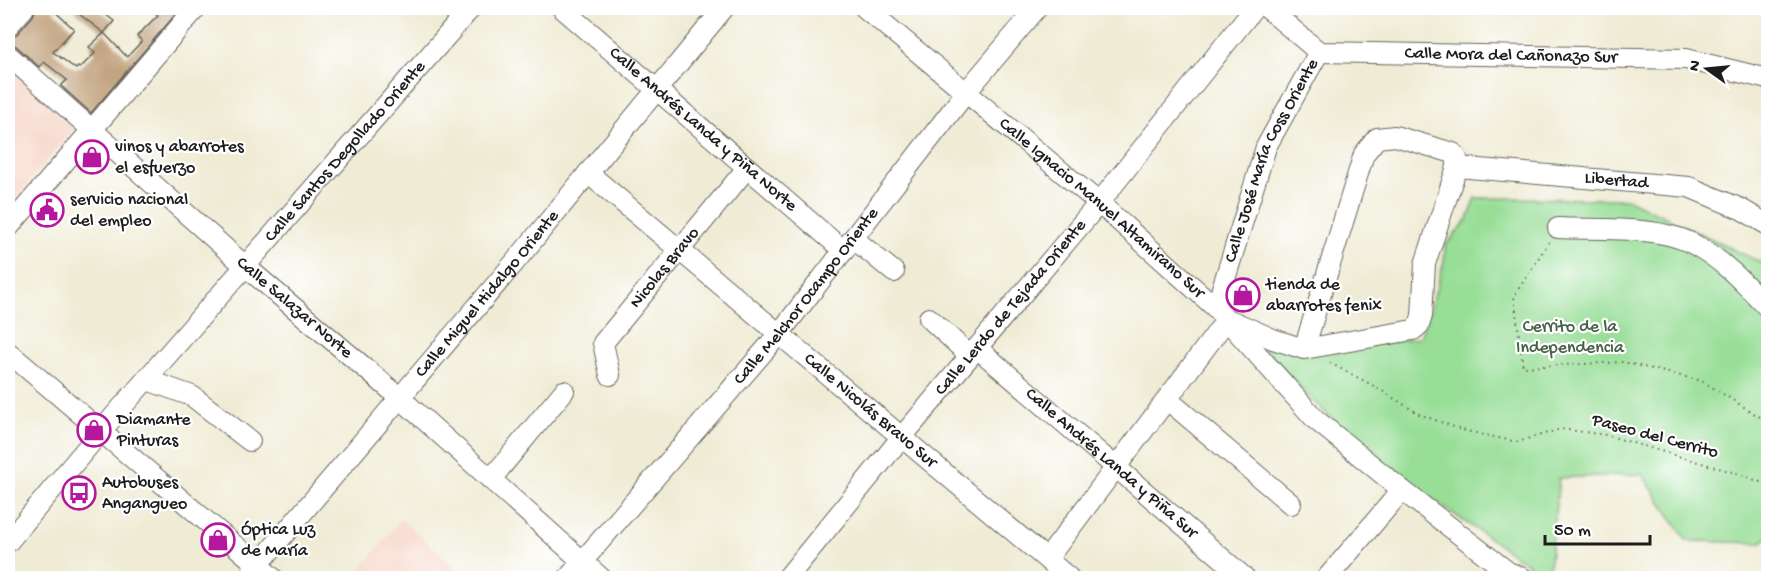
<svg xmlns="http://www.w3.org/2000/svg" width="1776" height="586" font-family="'Gochi Hand',sans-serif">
  <rect width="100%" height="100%" fill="#fff"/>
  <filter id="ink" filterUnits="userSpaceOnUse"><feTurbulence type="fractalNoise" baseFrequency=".0167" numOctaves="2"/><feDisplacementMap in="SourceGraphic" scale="12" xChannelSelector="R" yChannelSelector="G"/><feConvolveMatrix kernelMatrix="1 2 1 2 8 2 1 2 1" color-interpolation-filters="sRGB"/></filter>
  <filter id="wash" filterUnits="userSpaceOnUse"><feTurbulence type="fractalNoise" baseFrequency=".008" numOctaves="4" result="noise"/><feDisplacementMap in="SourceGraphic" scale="24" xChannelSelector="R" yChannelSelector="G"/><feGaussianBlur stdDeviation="1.35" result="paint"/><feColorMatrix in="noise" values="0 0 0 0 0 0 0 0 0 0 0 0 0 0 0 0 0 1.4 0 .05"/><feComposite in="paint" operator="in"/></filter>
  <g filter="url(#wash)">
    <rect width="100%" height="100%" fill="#efebd4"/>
    <g fill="#f6d2c4">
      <polygon points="8,64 74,128 8,208"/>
      <polygon points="401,519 467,578 354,578"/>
    </g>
    <polygon fill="#98de97" stroke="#5a7d5a" stroke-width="1.5" points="1476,198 1628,199 1768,266 1768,537 1760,543 1687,541 1642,474 1559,478 1548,578 1383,466 1309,397 1255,339 1304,349 1420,338 1436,290 1444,262 1445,246 1468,219"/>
    <g id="blocks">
      <g fill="#c3a481">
        <polygon points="36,8 51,8 74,29 53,52 76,69 78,67 80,68 95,53 89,47 104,33 127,57 142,41 137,36 158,15 149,8 181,8 91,113 61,86 67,80 44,62 39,67 16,46 8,43 8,38 17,34 33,16"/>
        <polygon points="71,8 97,8 114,21 104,33"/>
      </g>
    </g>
  </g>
  <g filter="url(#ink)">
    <use href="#blocks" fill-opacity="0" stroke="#66645c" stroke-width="1.5"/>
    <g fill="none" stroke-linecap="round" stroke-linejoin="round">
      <defs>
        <g id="minor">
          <path id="s1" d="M 562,8 L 844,251"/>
          <path id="s2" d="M 865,8 L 1099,203 L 1216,308 L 1316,420 L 1402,490 L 1508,572 L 1523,578"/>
          <path id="s3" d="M 1267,8 L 1319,52 L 1686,59 L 1768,79"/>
          <polyline points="8,26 24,8"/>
          <path id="s4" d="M 8,55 L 245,266 L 399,397 L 601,578"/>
          <path id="s5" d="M 1457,167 L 1689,187 L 1741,209 L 1768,225"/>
          <path id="s6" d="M 588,173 L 1069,578"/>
          <polyline points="8,228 196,8"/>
          <path d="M 1558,228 C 1599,230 1659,225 1695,245 C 1724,261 1746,285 1768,308"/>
          <polyline points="854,239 894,272"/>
          <path id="s7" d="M 1216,308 L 1266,147 L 1319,52"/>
          <polyline points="929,318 970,356"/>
          <polyline points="1232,321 1273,339 1304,349 1413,330 1419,325 1422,316 1425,264 1457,167 1457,158 1453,153 1395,136 1377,138 1364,154 1304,349"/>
          <path id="s8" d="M 977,348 L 1245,578"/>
          <polyline points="8,352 273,578"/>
          <path id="s9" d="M 610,375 L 603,343 L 747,168"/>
          <polyline points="147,380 192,396 250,441"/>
          <polyline points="1168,400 1291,504"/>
          <polyline points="491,479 564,391"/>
          <path id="s10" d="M 8,542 L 101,431 L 471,8"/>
          <polyline points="1047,559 1227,319"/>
          <path id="s11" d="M 247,578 L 515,262 L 724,8"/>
          <path id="s12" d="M 568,578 L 779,334 L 967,91 L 1037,8"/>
          <path id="s13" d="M 787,578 L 901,438 L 1099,203 L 1254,8"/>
          <polyline points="1327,578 1402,490"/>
        </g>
      </defs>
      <use href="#minor" stroke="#66645c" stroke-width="22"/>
      <g stroke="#66645c" stroke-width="2" stroke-dasharray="1.5 4.5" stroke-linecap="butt">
        <polyline points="1549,242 1514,296 1523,367 1623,362 1702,381 1768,422"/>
        <polyline points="1330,363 1374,386 1419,414 1462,430 1517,442 1561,429 1606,435 1739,474 1768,485"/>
      </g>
      <use href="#minor" stroke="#fff" stroke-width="20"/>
    </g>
  </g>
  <defs>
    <symbol id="shop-ring" viewBox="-11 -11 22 22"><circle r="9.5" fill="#fff" stroke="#b5179e" stroke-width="1.5"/><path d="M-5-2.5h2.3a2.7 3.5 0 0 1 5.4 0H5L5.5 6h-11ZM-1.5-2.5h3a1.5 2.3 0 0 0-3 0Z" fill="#b5179e"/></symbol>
    <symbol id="civic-ring" viewBox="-11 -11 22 22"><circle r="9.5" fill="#fff" stroke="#b5179e" stroke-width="1.5"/><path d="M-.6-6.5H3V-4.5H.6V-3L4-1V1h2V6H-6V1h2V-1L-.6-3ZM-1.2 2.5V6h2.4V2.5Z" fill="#b5179e"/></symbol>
    <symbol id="bus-ring" viewBox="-11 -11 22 22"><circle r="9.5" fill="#fff" stroke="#b5179e" stroke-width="1.5"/><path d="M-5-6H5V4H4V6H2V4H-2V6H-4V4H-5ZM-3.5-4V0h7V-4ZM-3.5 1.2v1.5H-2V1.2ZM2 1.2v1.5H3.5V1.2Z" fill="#b5179e"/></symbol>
  </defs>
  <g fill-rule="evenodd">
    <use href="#shop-ring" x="73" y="138" width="38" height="38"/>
    <use href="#civic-ring" x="28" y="191" width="38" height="38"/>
    <use href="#shop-ring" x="1224" y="276" width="38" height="38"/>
    <use href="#shop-ring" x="75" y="411" width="38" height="38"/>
    <use href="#bus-ring" x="60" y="474" width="38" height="38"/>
    <use href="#shop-ring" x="199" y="521" width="38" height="38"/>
  </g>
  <g text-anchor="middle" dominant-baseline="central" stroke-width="4.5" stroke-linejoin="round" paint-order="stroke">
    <g font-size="18" fill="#1c1c1c" stroke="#fff">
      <text stroke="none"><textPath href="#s3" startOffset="260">Calle Mora del Cañonazo Sur</textPath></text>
      <text stroke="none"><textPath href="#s1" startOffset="186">Calle Andrés Landa y Piña Norte</textPath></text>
      <text stroke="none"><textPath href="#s10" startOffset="516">Calle Santos Degollado Oriente</textPath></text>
      <text stroke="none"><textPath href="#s7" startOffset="158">Calle José María Coss Oriente</textPath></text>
      <text stroke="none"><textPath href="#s5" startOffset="160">Libertad</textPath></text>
      <text stroke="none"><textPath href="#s2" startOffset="310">Calle Ignacio Manuel Altamirano Sur</textPath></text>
      <text stroke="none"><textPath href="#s9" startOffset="130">Nicolas Bravo</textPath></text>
      <text stroke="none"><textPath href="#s11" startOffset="372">Calle Miguel Hidalgo Oriente</textPath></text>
      <text stroke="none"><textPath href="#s12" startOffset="369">Calle Melchor Ocampo Oriente</textPath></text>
      <text stroke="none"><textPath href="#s4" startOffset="382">Calle Salazar Norte</textPath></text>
      <text stroke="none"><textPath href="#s13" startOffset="351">Calle Lerdo de Tejada Oriente</textPath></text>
      <text stroke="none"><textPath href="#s6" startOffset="369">Calle Nicolás Bravo Sur</textPath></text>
      <text transform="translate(1655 437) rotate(15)">Paseo del Cerrito</text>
      <text stroke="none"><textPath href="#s8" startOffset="177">Calle Andrés Landa y Piña Sur</textPath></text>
    </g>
    <g font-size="18" fill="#1c1c1c" stroke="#fff" text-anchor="start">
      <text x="115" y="147">vinos y abarrotes<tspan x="115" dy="21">el esfuerzo</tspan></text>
      <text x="70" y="200">servicio nacional<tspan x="70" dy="21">del empleo</tspan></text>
      <text x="1266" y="285">tienda de<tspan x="1266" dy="21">abarrotes fenix</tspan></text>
      <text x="117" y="420">Diamante<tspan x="117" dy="21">Pinturas</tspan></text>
      <text x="102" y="483">Autobuses<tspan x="102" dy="21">Angangueo</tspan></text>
      <text x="241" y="530">Óptica Luz<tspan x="241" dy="21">de María</tspan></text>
    </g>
    <g font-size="18" fill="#476047" stroke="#fff">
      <text x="1570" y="327">Cerrito de la<tspan x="1570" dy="21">Independencia</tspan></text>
    </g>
  </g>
  <rect width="1776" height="586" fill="none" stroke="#fff" stroke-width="30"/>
  <g transform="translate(1707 69) rotate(285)" stroke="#ffffff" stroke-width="4.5" paint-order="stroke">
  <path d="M0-4.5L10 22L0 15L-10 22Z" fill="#1c1c1c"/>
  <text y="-9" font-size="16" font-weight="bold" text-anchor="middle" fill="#1c1c1c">N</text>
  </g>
  <path d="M1545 535v9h105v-9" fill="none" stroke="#1c1c1c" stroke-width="3"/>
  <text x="1554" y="535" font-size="18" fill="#1c1c1c" stroke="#ffffff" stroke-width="4.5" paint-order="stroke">50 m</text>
</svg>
